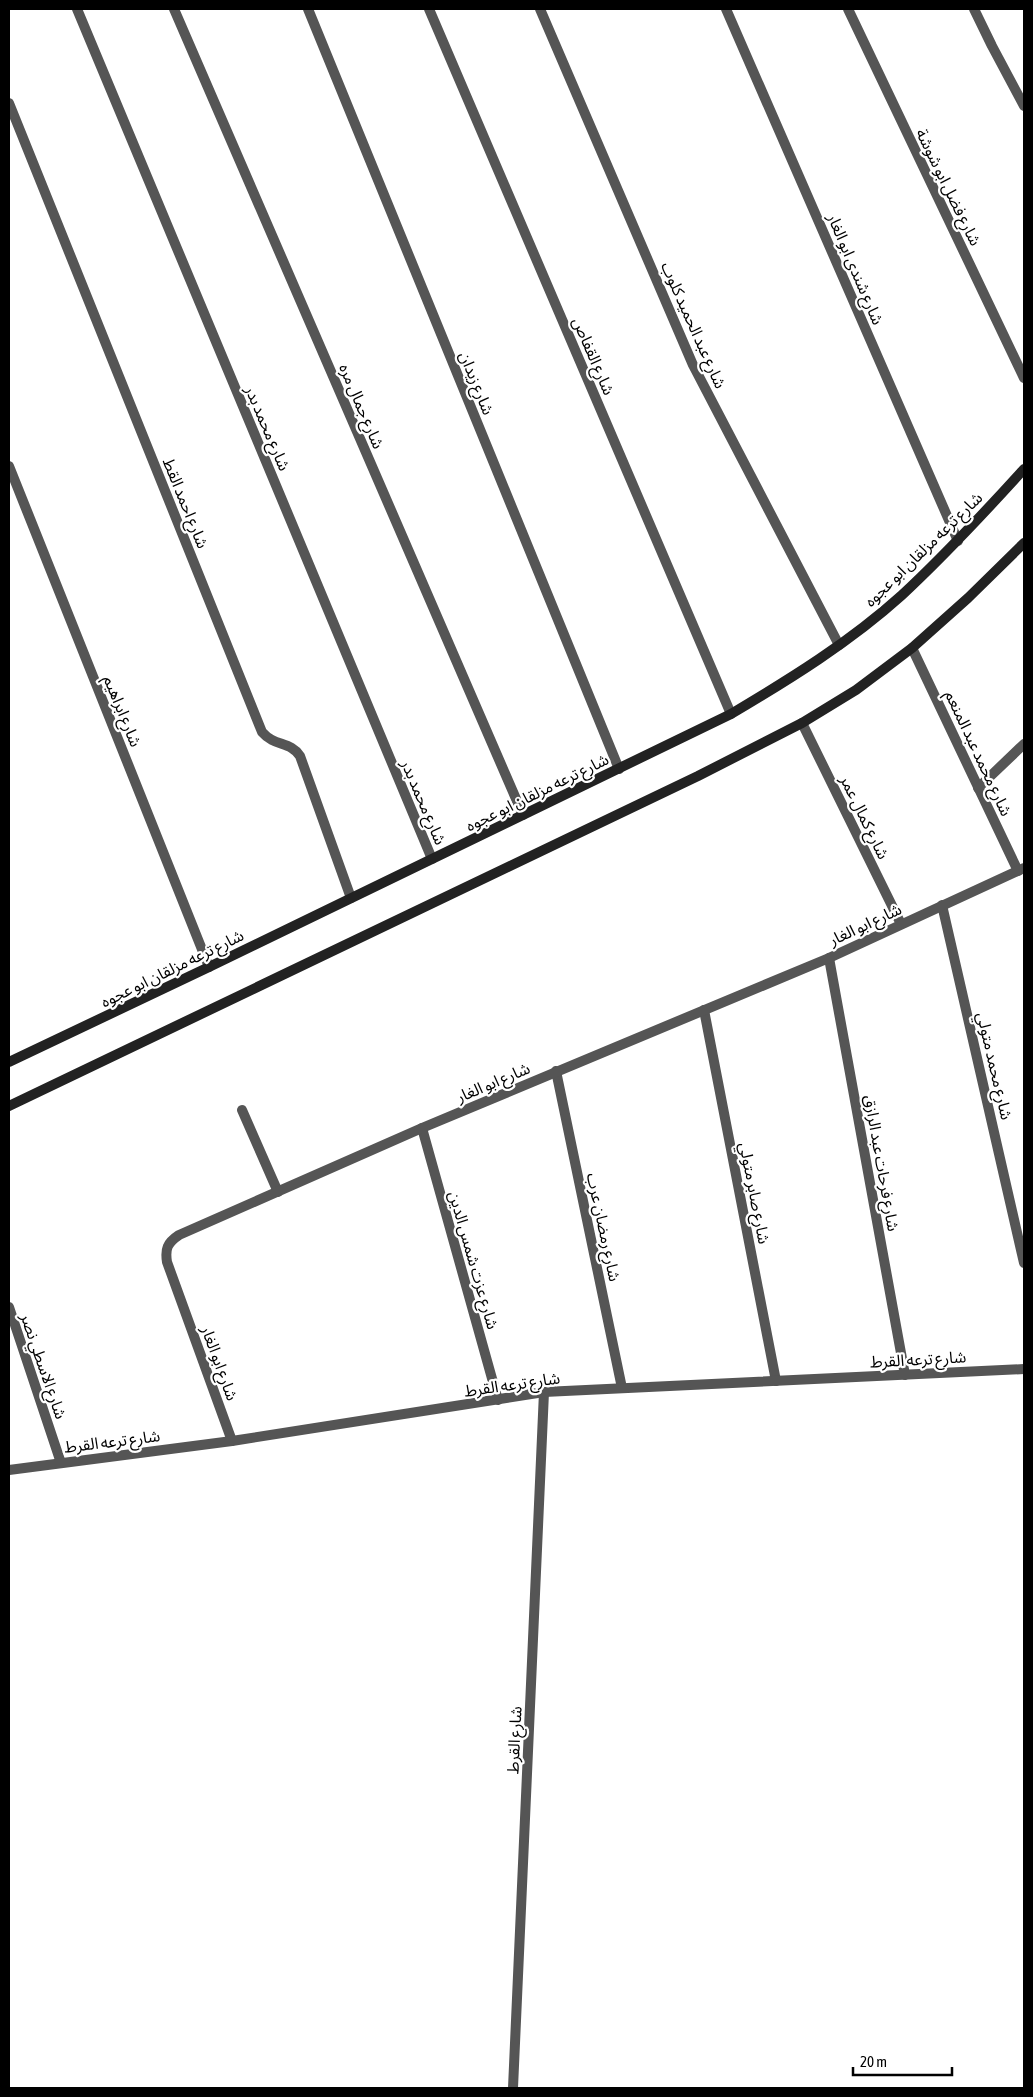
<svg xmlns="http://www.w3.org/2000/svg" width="1033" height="2097" font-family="'Asap Condensed','Noto Sans Arabic',sans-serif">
  <rect width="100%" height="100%" fill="#fff"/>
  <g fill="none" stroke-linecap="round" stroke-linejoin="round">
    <g stroke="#555" stroke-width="10">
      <polyline points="77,9 432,859"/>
      <polyline points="174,9 523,815"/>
      <polyline points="308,9 619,769"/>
      <polyline points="429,9 731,714"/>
      <polyline points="540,9 693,365 839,645"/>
      <polyline points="726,9 958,541"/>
      <polyline points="848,9 1024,378"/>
      <polyline points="974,9 992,46 1024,106"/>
      <path d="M 9,103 L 262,732 C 275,747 290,741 300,756 L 351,898"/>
      <polyline points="9,466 209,967"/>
      <polyline points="912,648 1018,871"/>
      <polyline points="802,723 901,924"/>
      <polyline points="978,788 1024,744"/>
      <polyline points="942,905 1024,1263"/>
      <polyline points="829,958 905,1375"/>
      <polyline points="704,1010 776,1381"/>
      <polyline points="556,1071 622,1388"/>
      <polyline points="242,1110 278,1192"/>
      <polyline points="422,1128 498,1400"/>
      <polyline points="9,1307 61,1463"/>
      <path d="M 232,1441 L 167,1262 C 165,1249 167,1243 179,1235 L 422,1128 L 829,958 L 1024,868"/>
      <polyline points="9,1470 232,1441 544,1392 1024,1369"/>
      <polyline points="513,2088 544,1392"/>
    </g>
    <g stroke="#222" stroke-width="10">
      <path d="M 9,1062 L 209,967 L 731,714 C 790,679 850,642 902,595 C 945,555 985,512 1024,469"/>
      <polyline points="9,1106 698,776 802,723 856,690 912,648 968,598 1024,543"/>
    </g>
  </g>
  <g text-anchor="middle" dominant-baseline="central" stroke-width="4.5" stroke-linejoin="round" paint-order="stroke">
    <g font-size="16" fill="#000" stroke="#fff">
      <text transform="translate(949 187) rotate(64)">شارع فضل ابو شوشة</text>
      <text transform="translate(856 269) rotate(67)">شارع شندى ابو الغار</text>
      <text transform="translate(694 325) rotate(66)">شارع عبد الحميد كلوب</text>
      <text transform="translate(594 356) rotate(67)">شارع القفاص</text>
      <text transform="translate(477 383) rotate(68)">شارع زيدان</text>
      <text transform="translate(362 406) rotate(67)">شارع جمال مره</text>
      <text transform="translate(268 428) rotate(67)">شارع محمد بدر</text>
      <text transform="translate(186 503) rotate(68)">شارع احمد القط</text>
      <text transform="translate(923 549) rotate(-44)">شارع ترعه مزلقان ابو عجوه</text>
      <text transform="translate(123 711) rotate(68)">شارع ابراهيم</text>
      <text transform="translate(979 753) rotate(65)">شارع محمد عبد المنعم</text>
      <text transform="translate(537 792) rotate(-26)">شارع ترعه مزلقان ابو عجوه</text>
      <text transform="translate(424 802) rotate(67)">شارع محمد بدر</text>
      <text transform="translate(865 817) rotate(64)">شارع كمال عمر</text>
      <text transform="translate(865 924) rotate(-25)">شارع ابو الغار</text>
      <text transform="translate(172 968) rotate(-26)">شارع ترعه مزلقان ابو عجوه</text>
      <text transform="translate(995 1066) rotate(77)">شارع محمد متولي</text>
      <text transform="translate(493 1082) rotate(-23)">شارع ابو الغار</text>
      <text transform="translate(882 1163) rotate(80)">شارع فرحات عبد الرازق</text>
      <text transform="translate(755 1193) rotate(79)">شارع صابر متولي</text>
      <text transform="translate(604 1227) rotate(78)">شارع رمضان عرب</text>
      <text transform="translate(474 1260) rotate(74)">شارع عزت شمس الدين</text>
      <text transform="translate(918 1359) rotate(-3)">شارع ترعه القرط</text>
      <text transform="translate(220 1363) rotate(70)">شارع ابو الغار</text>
      <text transform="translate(44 1366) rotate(71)">شارع الاسطي نصر</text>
      <text transform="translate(512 1384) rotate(-8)">شارع ترعه القرط</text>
      <text transform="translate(112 1441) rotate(-7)">شارع ترعه القرط</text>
      <text transform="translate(514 1740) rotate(-87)">شارع القرط</text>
    </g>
  </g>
  <rect width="1033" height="2097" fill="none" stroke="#000000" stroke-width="20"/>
  <path d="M853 2067v8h99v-8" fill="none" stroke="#000000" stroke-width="2.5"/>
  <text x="860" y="2067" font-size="15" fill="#000000" stroke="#ffffff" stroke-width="4" paint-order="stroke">20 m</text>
</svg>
